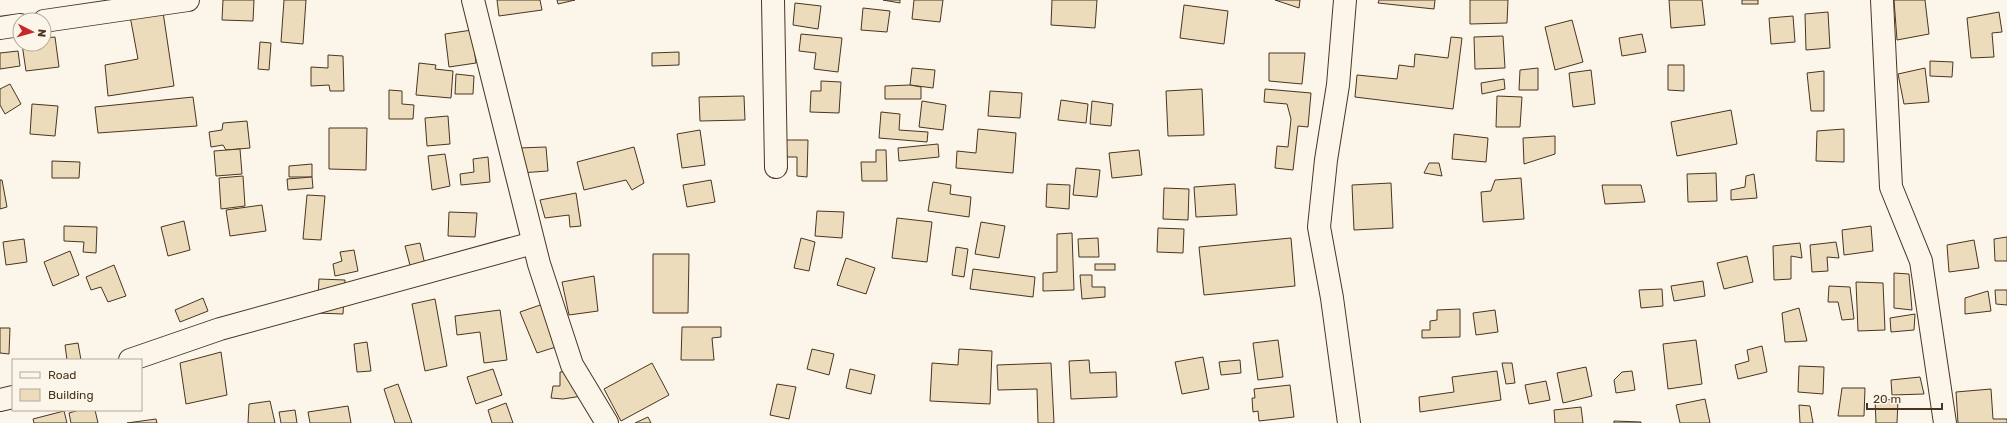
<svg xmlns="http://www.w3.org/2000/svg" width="2007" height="423" font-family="Rubik,sans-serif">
  <rect width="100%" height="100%" fill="#fbf6e9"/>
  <g fill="#ecdcbc" stroke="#4a3520">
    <polygon points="223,0 254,0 253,21 222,20"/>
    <polygon points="284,0 306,0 303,44 281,42"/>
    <polygon points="497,0 540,0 542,10 499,16"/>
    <polygon points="557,0 575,0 558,4"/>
    <polygon points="883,0 900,0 900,3"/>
    <polygon points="914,0 943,0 940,22 912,19"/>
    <polygon points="1052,0 1097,0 1095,28 1051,25"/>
    <polygon points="1275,0 1300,0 1299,8"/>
    <polygon points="1379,0 1435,0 1434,9 1378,3"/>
    <polygon points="1470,0 1508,0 1507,23 1470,24"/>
    <polygon points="1669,0 1702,0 1705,25 1671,28"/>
    <rect x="1742" y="0" width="16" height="4"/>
    <polygon points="1894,0 1925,0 1929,34 1897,40"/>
    <polygon points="795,3 821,6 818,29 793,25"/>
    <polygon points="1184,5 1228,11 1224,44 1180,38"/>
    <polygon points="863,8 890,11 887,32 861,30"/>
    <polygon points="163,12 174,86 108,96 105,65 138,59 130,16"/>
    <polygon points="1828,12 1830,48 1806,50 1805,14"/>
    <polygon points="1999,12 2002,32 1992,33 1994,57 1971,58 1967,18"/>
    <polygon points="1793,16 1795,42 1771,44 1769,18"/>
    <polygon points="1572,20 1583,62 1555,70 1545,27"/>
    <polygon points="472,30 476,63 449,67 445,34"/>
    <polygon points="801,34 842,38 838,72 814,69 816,53 799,51"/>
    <polygon points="1642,34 1646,52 1622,56 1619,38"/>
    <polygon points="1503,36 1505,68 1475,69 1474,37"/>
    <polygon points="55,37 59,67 26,71 22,44 44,44 44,38"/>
    <polygon points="1451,37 1462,38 1453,109 1355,97 1357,75 1397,79 1399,65 1414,67 1415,54 1448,58"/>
    <polygon points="260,42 271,43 269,70 258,69"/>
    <polygon points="18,51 20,66 0,69 0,53"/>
    <polygon points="679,52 679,65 652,66 652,53"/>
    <polygon points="1269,53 1305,53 1302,84 1269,81"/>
    <polygon points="328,55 343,56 344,91 330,91 329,85 311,86 311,67 328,68"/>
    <polygon points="1930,61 1953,62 1952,77 1930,76"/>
    <polygon points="419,63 436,65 435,69 453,71 451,98 416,95"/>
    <polygon points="1668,65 1684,65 1684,91 1668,90"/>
    <polygon points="912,68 935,70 933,88 910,85"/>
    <polygon points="1538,68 1538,90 1519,90 1520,70"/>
    <polygon points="1925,68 1929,102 1904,104 1898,74"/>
    <polygon points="1591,70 1595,104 1573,107 1569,73"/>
    <polygon points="1824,71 1824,111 1811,111 1807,73"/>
    <polygon points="456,74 474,76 473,94 455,94"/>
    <polygon points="1504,79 1505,89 1482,94 1481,83"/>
    <polygon points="821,81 841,82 839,113 810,112 811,91 821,91"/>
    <polygon points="10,84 21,104 5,114 0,105 0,89"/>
    <polygon points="910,85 921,87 921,99 885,99 885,86"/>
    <polygon points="1202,89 1204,135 1168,136 1166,91"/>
    <polygon points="1265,89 1311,93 1308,127 1298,126 1293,170 1275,168 1277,146 1288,147 1291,119 1287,104 1264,102"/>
    <polygon points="389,90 402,91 402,104 414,105 413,119 389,119"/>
    <polygon points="990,91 1022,93 1020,118 988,116"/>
    <polygon points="744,96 745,120 700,121 699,97"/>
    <polygon points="1497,96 1522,97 1520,127 1496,127"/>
    <polygon points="193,97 197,126 98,133 95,107"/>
    <polygon points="1061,100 1088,104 1086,123 1058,120"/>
    <polygon points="922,101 946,105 943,130 919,127"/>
    <polygon points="1092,101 1113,104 1111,126 1090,124"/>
    <polygon points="32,104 58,106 55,136 30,134"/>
    <polygon points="1731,110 1737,144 1677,156 1671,122"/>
    <polygon points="881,112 900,114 899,130 928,132 927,142 879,138"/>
    <polygon points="448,116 450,144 427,146 425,118"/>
    <polygon points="247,121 250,148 226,150 223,145 211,147 209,132 222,130 223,123"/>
    <polygon points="329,128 367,128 366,170 329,169"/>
    <polygon points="978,129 1016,133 1013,173 956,168 957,151 976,153"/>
    <polygon points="1844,129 1844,162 1816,161 1817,131"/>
    <polygon points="700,130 705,165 682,168 677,134"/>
    <polygon points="1454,134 1488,138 1486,162 1452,159"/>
    <polygon points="1555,136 1555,154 1524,164 1523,138"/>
    <polygon points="785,140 808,140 807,177 797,176 797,157 785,157"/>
    <polygon points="938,144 939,157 899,161 898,148"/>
    <polygon points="546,147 548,171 520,173 519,148"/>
    <polygon points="634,147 644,183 632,190 626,180 584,190 577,162"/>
    <polygon points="240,149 242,174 216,176 214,151"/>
    <polygon points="876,150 886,150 887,181 862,181 861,162 876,162"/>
    <polygon points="1139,150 1142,175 1112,178 1109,153"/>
    <polygon points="445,154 450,186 432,190 428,156"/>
    <polygon points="488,157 490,182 461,185 460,174 474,172 473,159"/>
    <polygon points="52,161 80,162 79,178 52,178"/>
    <polygon points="1429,163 1439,163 1442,176 1424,173"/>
    <polygon points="312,164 312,177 289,177 289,166"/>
    <polygon points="1076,168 1100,170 1097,197 1073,195"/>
    <polygon points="1716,173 1717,201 1688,202 1687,174"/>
    <polygon points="1754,174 1757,198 1731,200 1731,190 1745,187 1746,176"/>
    <polygon points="243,176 245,206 221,209 219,178"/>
    <polygon points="312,177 313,188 288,190 287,179"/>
    <polygon points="1521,178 1524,219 1483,222 1481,192 1491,191 1495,180"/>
    <polygon points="0,180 2,180 7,207 0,209"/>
    <polygon points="711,180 715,202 687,207 683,185"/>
    <polygon points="933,182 951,185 950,194 971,197 969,217 928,211"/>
    <polygon points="1391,183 1393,228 1354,230 1352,185"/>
    <polygon points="1047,184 1070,185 1069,209 1046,207"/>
    <polygon points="1235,184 1237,215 1196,217 1194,187"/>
    <polygon points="1602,185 1641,185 1645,202 1605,204"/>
    <polygon points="1164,188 1189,189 1188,220 1163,219"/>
    <polygon points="576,193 581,226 570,227 569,215 545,218 540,200"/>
    <polygon points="307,195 325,196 321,240 303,239"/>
    <polygon points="262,205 266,231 230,236 226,210"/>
    <polygon points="817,211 844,212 842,238 815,236"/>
    <polygon points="449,212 477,213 475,237 448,236"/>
    <polygon points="897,218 932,222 927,262 892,258"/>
    <polygon points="184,221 190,250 168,256 161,227"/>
    <polygon points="981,222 1005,226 999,258 975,254"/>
    <polygon points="64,226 97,227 96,253 83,252 84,242 64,241"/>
    <polygon points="1871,226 1873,251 1844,255 1842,230"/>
    <polygon points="1158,228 1184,229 1183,253 1157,252"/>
    <polygon points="1072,233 1074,290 1043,291 1043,273 1057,272 1057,234"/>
    <polygon points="2007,237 2007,261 1995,261 1994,239"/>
    <polygon points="801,238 815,242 809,271 794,268"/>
    <polygon points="1098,238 1099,257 1079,257 1078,239"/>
    <polygon points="1291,238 1295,286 1204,295 1199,247"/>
    <polygon points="24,239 27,262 6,265 3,242"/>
    <polygon points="1974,240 1979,268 1949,272 1947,245"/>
    <polygon points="1836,242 1839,258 1827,257 1828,271 1812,272 1810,245"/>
    <polygon points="420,243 426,269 412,273 405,246"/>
    <polygon points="1800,243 1802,258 1791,256 1791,279 1774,280 1773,246"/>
    <polygon points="956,247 968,249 964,277 952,275"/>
    <polygon points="354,250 358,271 335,276 333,264 342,261 340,252"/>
    <polygon points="70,251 79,275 53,286 44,262"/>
    <polygon points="653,254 689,254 688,313 653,313"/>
    <polygon points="1747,256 1753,282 1724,289 1717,263"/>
    <polygon points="846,258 875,268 866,294 837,285"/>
    <rect x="1095" y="264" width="20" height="6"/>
    <polygon points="114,265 126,296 108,302 101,287 91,290 86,277"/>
    <polygon points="973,269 1035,277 1033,297 970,289"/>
    <polygon points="1894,273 1909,274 1912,310 1894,308"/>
    <polygon points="1080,275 1092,275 1092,287 1105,287 1105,297 1082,299"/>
    <polygon points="594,276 598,311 569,315 562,282"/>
    <polygon points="319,279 345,280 343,314 317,313"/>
    <polygon points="1703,281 1705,296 1674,301 1671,286"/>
    <polygon points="1856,282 1883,283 1885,330 1858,331"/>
    <polygon points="1829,286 1850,287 1854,319 1842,320 1838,302 1828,302"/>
    <polygon points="1662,289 1663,306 1641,308 1639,290"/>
    <polygon points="1995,290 2007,290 2007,305 1996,304"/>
    <polygon points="1988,291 1991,311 1965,314 1965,298"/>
    <polygon points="203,298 208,311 180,322 175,310"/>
    <polygon points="435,299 447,366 425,371 412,304"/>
    <polygon points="546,303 559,346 537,353 520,312"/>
    <polygon points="1799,308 1807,341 1785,342 1782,313"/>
    <polygon points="1460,309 1460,337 1422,338 1422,330 1430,330 1430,321 1437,320 1437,310"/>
    <polygon points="500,310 507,360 484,363 480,332 457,335 455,316"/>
    <polygon points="1495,310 1498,332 1476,335 1473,313"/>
    <polygon points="1915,314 1914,330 1891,332 1890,318"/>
    <polygon points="682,327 721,327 721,337 712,338 714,360 681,360"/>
    <polygon points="0,328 10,328 9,354 0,353"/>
    <polygon points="1278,340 1283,377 1258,380 1253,343"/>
    <polygon points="1696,340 1702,384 1668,389 1663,344"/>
    <polygon points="367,342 371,371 357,372 354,344"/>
    <polygon points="78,343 81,360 67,360 65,345"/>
    <polygon points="1762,346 1767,372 1738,379 1735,365 1749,361 1747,350"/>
    <polygon points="812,349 834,354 829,375 807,369"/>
    <polygon points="959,349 992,351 990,404 930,401 932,363 958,365"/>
    <polygon points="221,352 227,395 186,404 180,363"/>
    <polygon points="1203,357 1209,389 1182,394 1175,362"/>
    <polygon points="1089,360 1090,373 1116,372 1117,397 1071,399 1069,361"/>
    <polygon points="1240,360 1241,373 1221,375 1219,362"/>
    <polygon points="652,363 669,395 621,421 604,389"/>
    <polygon points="1051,363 1054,423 1038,423 1037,389 998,390 997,365"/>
    <polygon points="1502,363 1512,363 1515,383 1506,384"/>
    <polygon points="1799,366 1824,367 1823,394 1798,392"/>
    <polygon points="1586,367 1592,396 1563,403 1557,373"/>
    <polygon points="493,369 502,395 476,404 467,377"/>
    <polygon points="850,369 875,375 871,394 846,388"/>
    <polygon points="573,371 582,396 563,399 551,398 553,386 560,386 560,372"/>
    <polygon points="1497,371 1501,400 1420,412 1419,397 1454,392 1452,377"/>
    <polygon points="1632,371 1635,390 1616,393 1614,380 1622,372"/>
    <polygon points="1920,377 1924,394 1892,395 1891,380"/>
    <polygon points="1546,381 1550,400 1529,404 1525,385"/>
    <polygon points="398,384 412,423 395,423 384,389"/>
    <polygon points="777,384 796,387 789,419 770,415"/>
    <polygon points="1290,385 1294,417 1259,421 1258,411 1253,412 1252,398 1255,398 1254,389"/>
    <polygon points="1842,388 1865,388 1864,416 1838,416"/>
    <polygon points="1991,389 1993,419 2007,419 2007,423 1958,423 1956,392"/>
    <polygon points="1705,399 1710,423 1680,423 1676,405"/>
    <polygon points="1875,399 1898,400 1897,423 1876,423"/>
    <polygon points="270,401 275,423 248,423 249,404"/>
    <polygon points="506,403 513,423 492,423 488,410"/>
    <polygon points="1799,405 1810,406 1813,423 1800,423"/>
    <polygon points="348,406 351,423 310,423 308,412"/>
    <polygon points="1581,407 1583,423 1555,423 1554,410"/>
    <polygon points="79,410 95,410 98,423 71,423 69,413"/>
    <polygon points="295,410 297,423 281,423 279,412"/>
    <polygon points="64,411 67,423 34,423 33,419"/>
    <polygon points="648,417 651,423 635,423"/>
    <polygon points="156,419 157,423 127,423"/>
    <polygon points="1614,421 1641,422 1641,423 1614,423"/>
  </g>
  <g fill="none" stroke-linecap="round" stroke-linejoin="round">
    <defs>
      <g id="street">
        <polyline points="473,0 539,264 572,365 607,423"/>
        <polyline points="773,0 776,167"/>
        <polyline points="1345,0 1338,85 1326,160 1319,227 1332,298 1349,423"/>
        <polyline points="1882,0 1891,187 1921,261 1945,423"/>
        <polyline points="44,21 188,0"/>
        <polyline points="0,28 20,25"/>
        <polyline points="130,360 220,329 533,243"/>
        <polyline points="0,400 13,397"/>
      </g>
    </defs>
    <use href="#street" stroke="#4a3520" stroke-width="24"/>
    <use href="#street" stroke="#fbf6e9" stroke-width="22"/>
  </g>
  <rect x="12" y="359" width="130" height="52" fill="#fbf6e9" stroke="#b4a999"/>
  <rect x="20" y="372" width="20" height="6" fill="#fbf6e9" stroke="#b4a999"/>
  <text x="48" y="379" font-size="12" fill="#4a3520">Road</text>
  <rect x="20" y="389" width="20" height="12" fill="#ecdcbc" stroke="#b4a999"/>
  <text x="48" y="399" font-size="12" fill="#4a3520">Building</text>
  <g transform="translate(32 32) rotate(96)"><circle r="19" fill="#fbf6e9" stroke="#b4a999"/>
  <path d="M0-3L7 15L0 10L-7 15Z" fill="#c62828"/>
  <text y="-6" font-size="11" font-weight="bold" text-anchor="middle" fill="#4a3520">N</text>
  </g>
  <path d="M1867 403v6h75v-6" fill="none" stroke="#4a3520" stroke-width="2"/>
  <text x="1873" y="403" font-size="12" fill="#4a3520" stroke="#fbf6e9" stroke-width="3" paint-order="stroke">20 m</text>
</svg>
